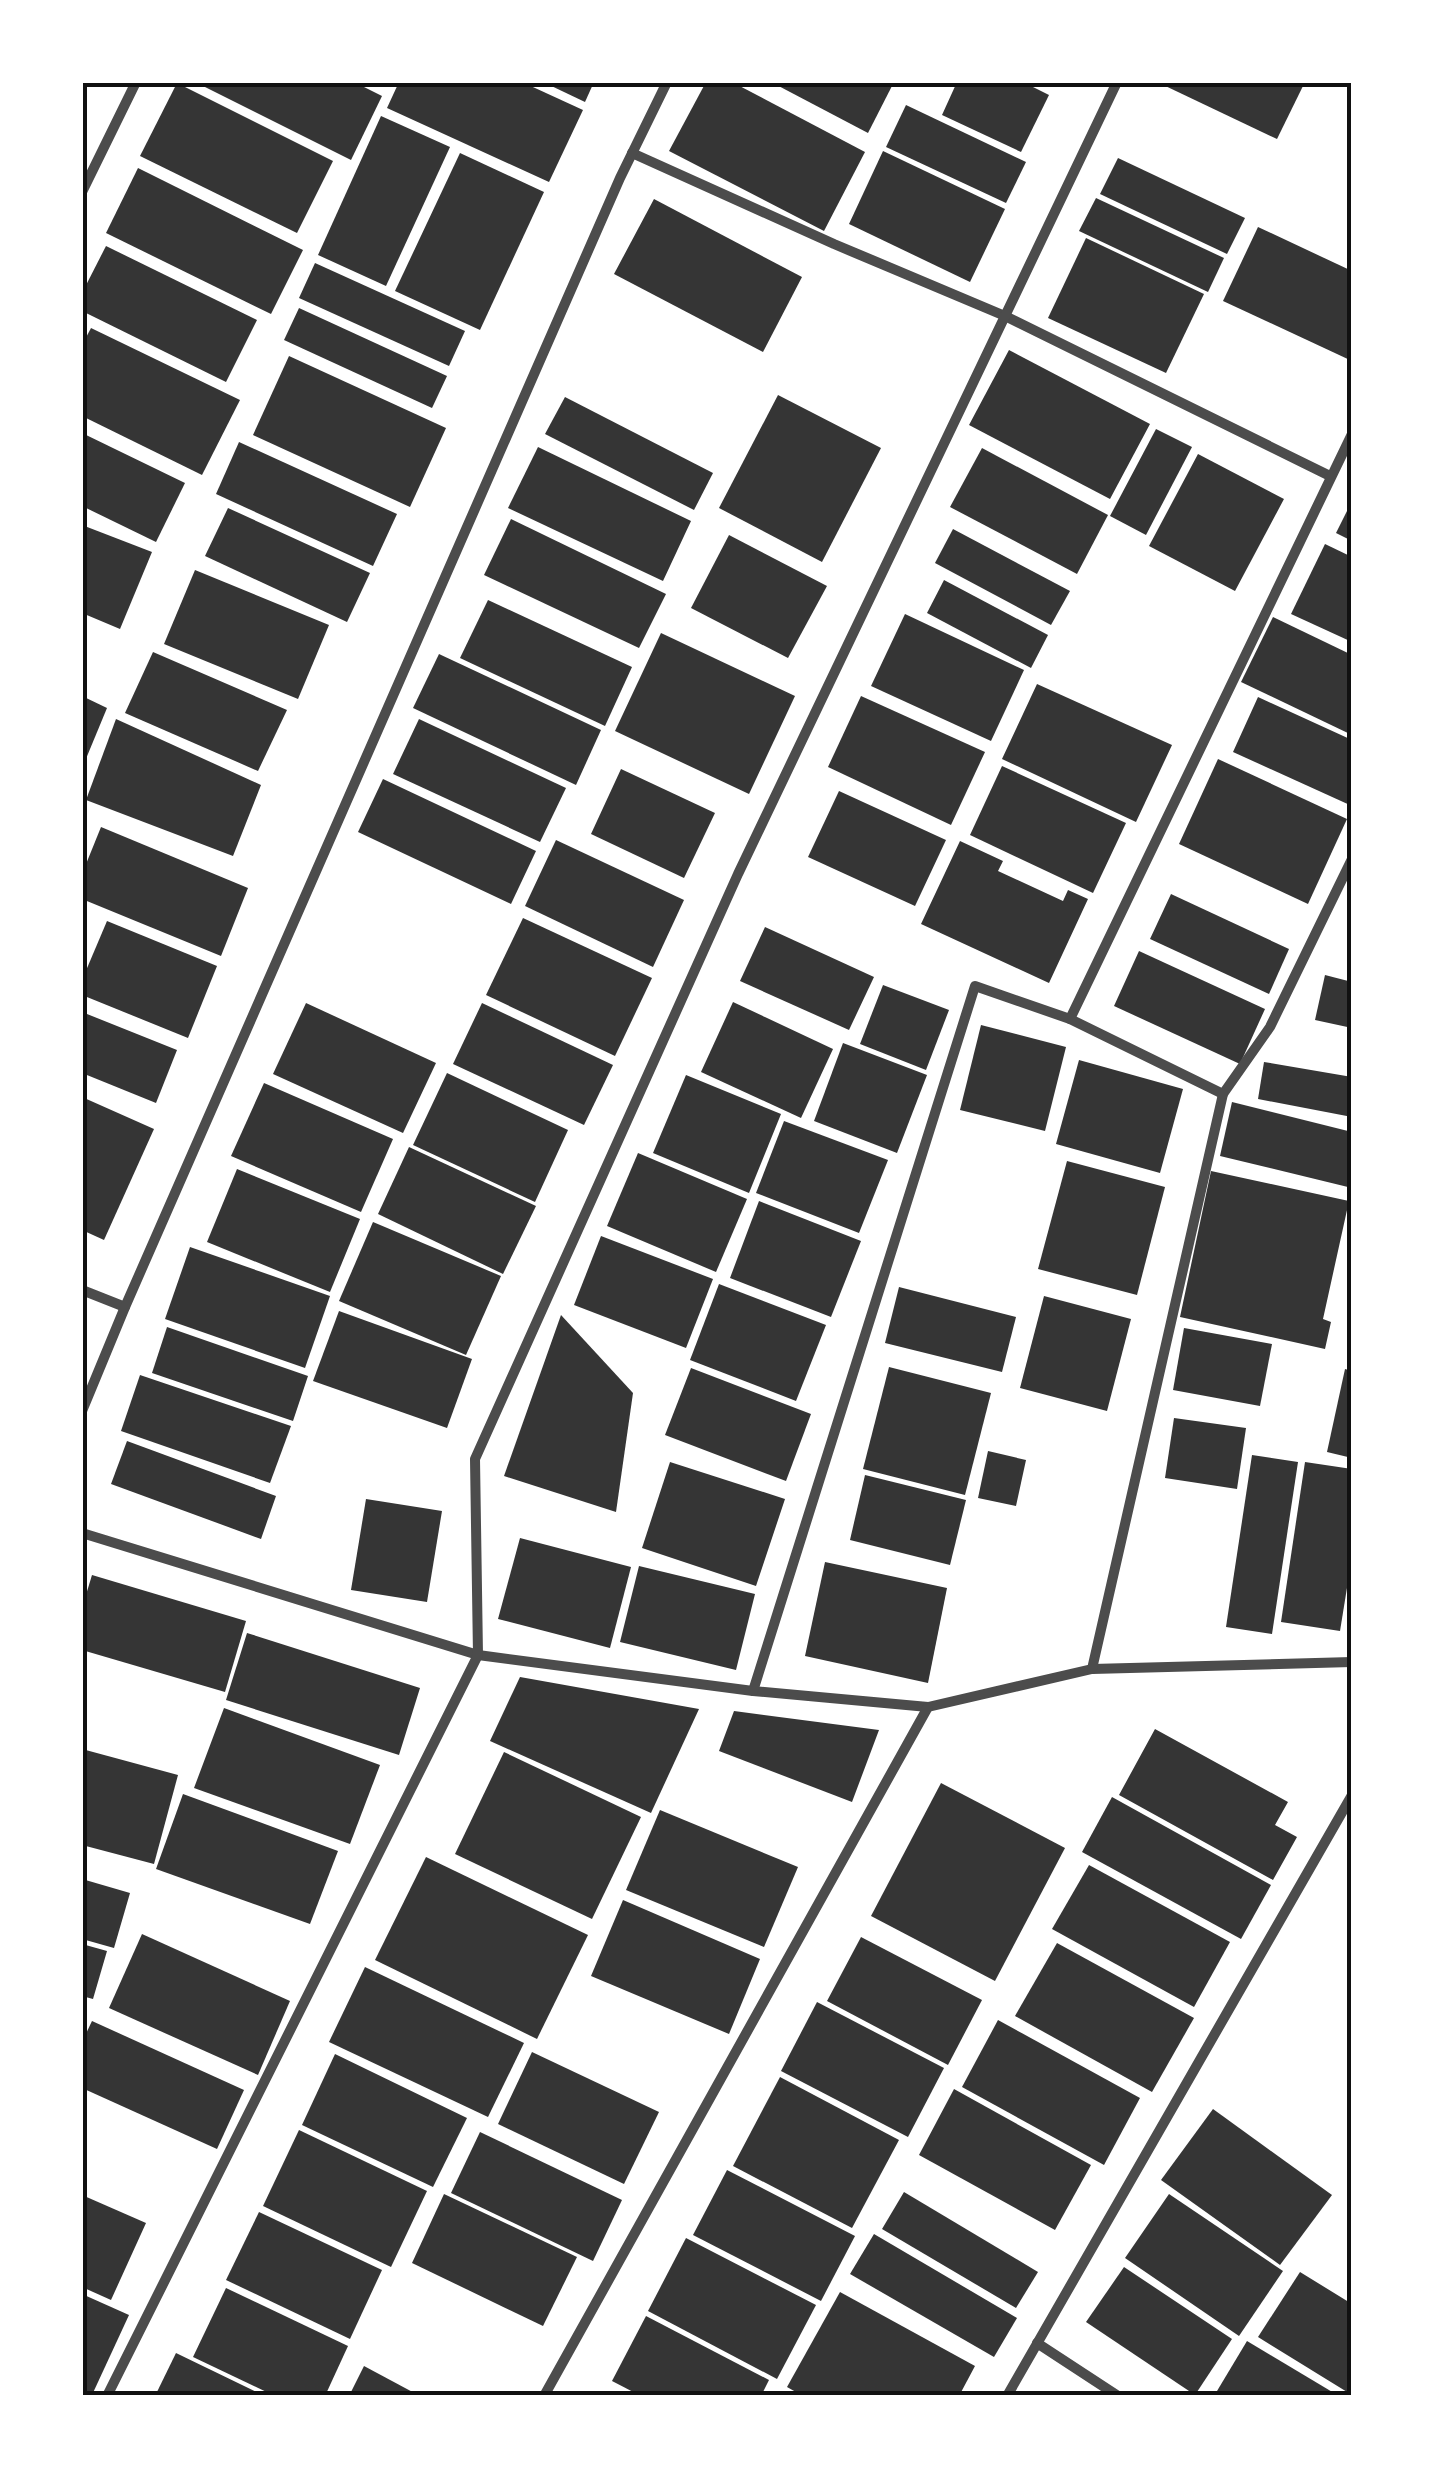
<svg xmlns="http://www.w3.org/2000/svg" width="1434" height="2478" font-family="Figtree,sans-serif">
  <rect width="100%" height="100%" fill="#fff"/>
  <g fill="#353535">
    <polygon points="195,82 354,82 382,96 351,160"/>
    <polygon points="399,82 522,82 583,110 549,182 387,108"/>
    <polygon points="543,82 594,82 585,102"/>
    <polygon points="706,82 732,82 865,152 824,231 669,151"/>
    <polygon points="771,82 894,82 868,133"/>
    <polygon points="957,82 1023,82 1049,95 1021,152 942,115"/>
    <polygon points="1157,82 1296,82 1303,86 1277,139"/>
    <polygon points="177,83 333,161 297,233 140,156"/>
    <polygon points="906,105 1026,162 1006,203 886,147"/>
    <polygon points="381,116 450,147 386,286 318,255"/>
    <polygon points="883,151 1005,209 970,282 849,224"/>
    <polygon points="460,153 544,192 480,330 395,291"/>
    <polygon points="1118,158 1245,218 1227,254 1100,194"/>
    <polygon points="138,168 303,250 271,314 106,233"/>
    <polygon points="1096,198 1224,258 1208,292 1079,231"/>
    <polygon points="654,199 802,277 763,352 614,274"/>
    <polygon points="1258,227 1352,271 1352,361 1223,301"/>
    <polygon points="1086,238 1204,294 1166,373 1048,318"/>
    <polygon points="106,246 257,320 226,382 82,311 82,293"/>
    <polygon points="315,263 465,331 449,366 299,298"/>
    <polygon points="299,308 447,376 432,408 284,340"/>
    <polygon points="91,328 240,400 202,475 82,416 82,345"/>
    <polygon points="1009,350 1150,424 1110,499 969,425"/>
    <polygon points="289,356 446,428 410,507 253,435"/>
    <polygon points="778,395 881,448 822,562 719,508"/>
    <polygon points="565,397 713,473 694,510 545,434"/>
    <polygon points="1156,429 1192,447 1146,535 1110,516"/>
    <polygon points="82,433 185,483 156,542 82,506"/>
    <polygon points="239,442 397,514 373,566 216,494"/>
    <polygon points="538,447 691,521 663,581 508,508"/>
    <polygon points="982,448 1108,515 1077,574 950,507"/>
    <polygon points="1198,454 1284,499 1235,591 1149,546"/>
    <polygon points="1352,501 1352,541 1336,533"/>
    <polygon points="228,508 370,573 347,622 205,556"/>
    <polygon points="511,519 666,594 639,648 484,575"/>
    <polygon points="82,525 152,552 120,629 82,613"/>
    <polygon points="953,529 1070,591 1051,625 935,563"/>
    <polygon points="729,535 827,586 788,658 691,608"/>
    <polygon points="1325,544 1352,557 1352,642 1291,614"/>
    <polygon points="195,570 329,625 298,699 164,644"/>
    <polygon points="944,580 1048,635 1031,668 927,613"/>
    <polygon points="488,600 632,667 605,726 460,658"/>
    <polygon points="905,614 1024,670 991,741 871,686"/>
    <polygon points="1273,617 1352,655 1352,735 1241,682"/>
    <polygon points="661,633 795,696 749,794 615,731"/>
    <polygon points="153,652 287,710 258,771 125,713"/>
    <polygon points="439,654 601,730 576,785 413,708"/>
    <polygon points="1037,684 1172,745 1136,822 1002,759"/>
    <polygon points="82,696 107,708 83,766 82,766"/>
    <polygon points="861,696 985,752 951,825 828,767"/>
    <polygon points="1258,697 1352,740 1352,806 1233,752"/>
    <polygon points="116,719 261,785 233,856 86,800"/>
    <polygon points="419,719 566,788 540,842 393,774"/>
    <polygon points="1218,759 1347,819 1308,904 1179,844"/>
    <polygon points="1002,766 1126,823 1093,893 970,835"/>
    <polygon points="621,769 715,813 684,878 591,834"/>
    <polygon points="383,779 536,851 511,904 358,832"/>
    <polygon points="839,791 946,840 915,906 808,857"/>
    <polygon points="101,827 248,888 221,956 82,899 82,874"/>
    <polygon points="556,840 684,900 653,967 525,906"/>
    <polygon points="960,841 1003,861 998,871 1063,901 1068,890 1088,899 1049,983 921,924"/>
    <polygon points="1171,894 1289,949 1269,994 1150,939"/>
    <polygon points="523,918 652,978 615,1056 486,995"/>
    <polygon points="107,921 217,966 188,1038 82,995 82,980"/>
    <polygon points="765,927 874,977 849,1030 740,981"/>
    <polygon points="1139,951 1265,1009 1240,1064 1114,1006"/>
    <polygon points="1325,975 1352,982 1352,1028 1315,1020"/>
    <polygon points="883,985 949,1010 926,1070 860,1044"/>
    <polygon points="733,1002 833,1049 801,1118 701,1072"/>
    <polygon points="306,1003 436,1063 403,1133 273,1074"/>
    <polygon points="482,1003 613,1065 584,1125 453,1064"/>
    <polygon points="82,1012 177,1050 156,1103 82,1073"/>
    <polygon points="981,1025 1066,1047 1045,1131 960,1110"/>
    <polygon points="843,1043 927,1075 897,1153 814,1121"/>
    <polygon points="1079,1060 1183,1089 1160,1173 1056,1144"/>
    <polygon points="1264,1062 1352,1077 1352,1117 1258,1099"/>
    <polygon points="447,1073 568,1130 535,1202 413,1145"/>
    <polygon points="686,1075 781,1114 749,1193 653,1153"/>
    <polygon points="264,1083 393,1139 361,1212 231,1156"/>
    <polygon points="82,1097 154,1129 104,1240 82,1230"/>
    <polygon points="1232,1102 1352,1132 1352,1188 1220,1156"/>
    <polygon points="784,1121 888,1160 859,1233 756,1193"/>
    <polygon points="409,1147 536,1206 503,1274 378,1214"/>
    <polygon points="638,1153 747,1199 716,1272 607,1226"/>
    <polygon points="1067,1161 1165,1187 1137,1295 1038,1269"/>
    <polygon points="237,1169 360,1219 330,1292 207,1242"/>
    <polygon points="1211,1171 1349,1201 1323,1319 1331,1322 1325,1349 1180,1317"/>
    <polygon points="759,1201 861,1241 831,1317 730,1278"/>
    <polygon points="373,1222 501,1276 466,1355 339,1301"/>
    <polygon points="601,1236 713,1279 686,1348 574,1305"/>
    <polygon points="190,1247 330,1296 305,1368 165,1319"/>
    <polygon points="719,1284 826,1325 796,1401 690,1360"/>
    <polygon points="899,1287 1016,1317 1002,1372 885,1343"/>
    <polygon points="1044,1296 1131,1319 1107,1411 1020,1388"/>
    <polygon points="339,1311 472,1359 447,1428 313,1381"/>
    <polygon points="561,1315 633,1393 616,1512 504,1476"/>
    <polygon points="167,1327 308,1376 293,1421 152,1373"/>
    <polygon points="1184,1328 1272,1344 1260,1406 1173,1390"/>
    <polygon points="889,1367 991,1393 965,1495 863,1469"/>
    <polygon points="691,1368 811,1414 786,1481 665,1435"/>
    <polygon points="1345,1369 1352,1371 1352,1458 1327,1452"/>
    <polygon points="140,1375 291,1426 270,1483 121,1431"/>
    <polygon points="1174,1418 1246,1428 1237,1489 1165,1478"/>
    <polygon points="127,1441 276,1496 261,1539 111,1484"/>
    <polygon points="988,1451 1026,1460 1016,1506 978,1498"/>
    <polygon points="1252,1455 1298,1462 1272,1634 1226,1627"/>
    <polygon points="670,1462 785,1499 756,1586 642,1548"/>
    <polygon points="1305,1462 1352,1469 1352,1557 1340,1631 1281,1622"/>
    <polygon points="865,1475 966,1500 950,1565 850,1540"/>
    <polygon points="366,1499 442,1511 427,1602 351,1590"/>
    <polygon points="520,1538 631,1567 610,1648 498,1619"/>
    <polygon points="825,1562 947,1588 928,1683 805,1656"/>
    <polygon points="639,1566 755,1594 736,1670 620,1642"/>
    <polygon points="92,1575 246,1621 225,1692 82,1650 82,1608"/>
    <polygon points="247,1633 420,1688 399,1755 226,1700"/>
    <polygon points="520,1677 699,1709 651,1813 490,1741"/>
    <polygon points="224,1708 380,1765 350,1844 194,1788"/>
    <polygon points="734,1711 879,1730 852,1802 719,1751"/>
    <polygon points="1155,1729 1288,1802 1275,1825 1297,1837 1273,1880 1119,1795"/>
    <polygon points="82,1749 178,1775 154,1864 82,1845"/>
    <polygon points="504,1752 641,1817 592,1919 455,1854"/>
    <polygon points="941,1783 1065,1848 995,1981 871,1916"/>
    <polygon points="183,1794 338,1851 310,1924 156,1869"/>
    <polygon points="1112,1797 1271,1885 1241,1939 1082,1852"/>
    <polygon points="660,1810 798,1867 764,1947 626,1890"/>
    <polygon points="426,1857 588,1935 537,2039 375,1960"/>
    <polygon points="1089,1865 1230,1942 1194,2007 1052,1929"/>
    <polygon points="82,1879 130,1893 114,1948 82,1939"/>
    <polygon points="623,1900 760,1959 729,2034 591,1976"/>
    <polygon points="142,1934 290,2001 258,2075 109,2008"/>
    <polygon points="861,1937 982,2000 948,2065 827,2001"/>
    <polygon points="1057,1943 1194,2018 1152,2092 1015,2016"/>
    <polygon points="82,1944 107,1951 93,1999 82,1996"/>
    <polygon points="365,1967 524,2043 488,2117 329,2042"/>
    <polygon points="817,2002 944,2068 908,2137 781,2071"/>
    <polygon points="998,2020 1140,2098 1104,2165 962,2087"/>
    <polygon points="92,2021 244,2090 217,2149 82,2088 82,2042"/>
    <polygon points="532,2052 659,2112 624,2184 498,2124"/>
    <polygon points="335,2054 467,2118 433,2187 302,2125"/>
    <polygon points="780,2077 899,2140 852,2228 733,2166"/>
    <polygon points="954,2089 1091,2165 1055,2230 919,2155"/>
    <polygon points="1213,2109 1332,2195 1280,2265 1161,2180"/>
    <polygon points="299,2130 427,2191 391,2267 263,2206"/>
    <polygon points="480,2132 622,2200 593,2261 451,2193"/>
    <polygon points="727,2170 855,2236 821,2301 693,2235"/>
    <polygon points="904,2192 1038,2272 1016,2308 882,2229"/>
    <polygon points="444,2194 577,2257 543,2326 412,2263"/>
    <polygon points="1169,2194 1283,2271 1239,2336 1125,2258"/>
    <polygon points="82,2195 146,2223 111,2300 82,2287"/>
    <polygon points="259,2212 382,2270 350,2339 226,2280"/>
    <polygon points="874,2234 1017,2318 994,2357 850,2274"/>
    <polygon points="686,2238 816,2305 777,2379 648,2311"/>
    <polygon points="1124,2267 1232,2339 1195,2395 1086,2322"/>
    <polygon points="1300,2272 1352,2304 1352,2395 1258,2337"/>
    <polygon points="226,2288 348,2346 325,2396 275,2396 193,2357"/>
    <polygon points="840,2292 975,2366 959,2396 803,2396 787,2387"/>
    <polygon points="82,2294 129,2315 92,2395 82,2391"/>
    <polygon points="646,2316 769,2380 761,2396 641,2396 612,2381"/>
    <polygon points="1247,2341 1339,2396 1214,2396"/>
    <polygon points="176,2353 265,2396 155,2396"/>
    <polygon points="364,2366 420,2396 349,2396"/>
  </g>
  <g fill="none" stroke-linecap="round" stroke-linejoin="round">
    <g stroke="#4c4c4c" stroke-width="10">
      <polyline points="632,153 834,244 1005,316 1330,476"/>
      <polyline points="82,192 136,82"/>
      <polyline points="1070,1019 1352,434"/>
      <polyline points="82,1290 125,1307"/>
      <polyline points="82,1411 125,1307 620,178 667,82"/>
      <polyline points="82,1533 478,1655 753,1691 928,1707 1092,1669 1352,1662"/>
      <polyline points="1092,1669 1223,1094 1270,1027 1352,859"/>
      <polyline points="753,1691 975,986 1070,1019 1223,1094"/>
      <polyline points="1037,2343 1118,2396"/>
      <polyline points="107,2396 478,1655 475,1459 738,874 1117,82"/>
      <polyline points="544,2396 928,1707"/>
      <polyline points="1007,2396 1352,1795"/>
    </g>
  </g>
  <rect width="1434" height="2478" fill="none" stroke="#ffffff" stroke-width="170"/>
  <rect x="85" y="85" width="1264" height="2308" fill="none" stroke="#111" stroke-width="4"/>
</svg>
